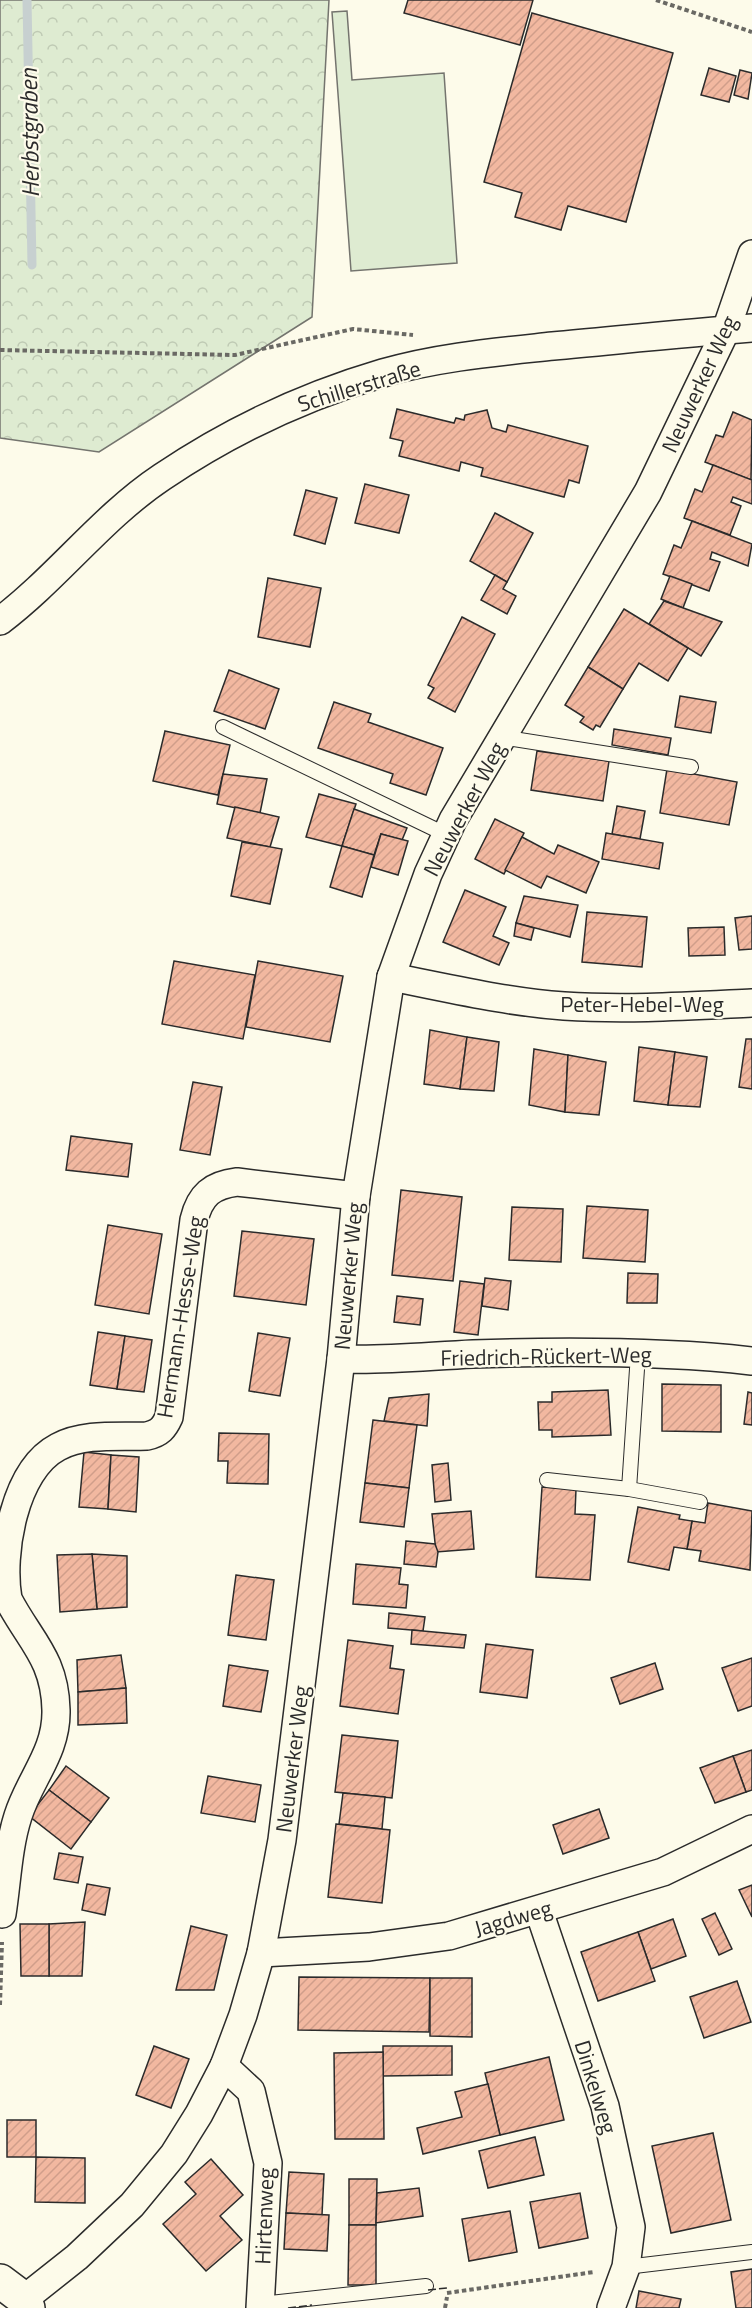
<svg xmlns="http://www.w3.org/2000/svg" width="752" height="2308" font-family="'Titillium Web',sans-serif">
  <defs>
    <pattern id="forest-crowns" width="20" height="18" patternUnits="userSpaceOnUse" patternTransform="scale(1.5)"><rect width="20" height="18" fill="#deebd1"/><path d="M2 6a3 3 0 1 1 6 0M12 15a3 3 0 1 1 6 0" fill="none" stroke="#bfcab4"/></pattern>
    <pattern id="building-hatch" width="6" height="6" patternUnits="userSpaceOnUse" patternTransform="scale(1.5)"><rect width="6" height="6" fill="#f2b8a0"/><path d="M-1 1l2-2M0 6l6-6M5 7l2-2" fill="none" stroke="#d09e8a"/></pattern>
  </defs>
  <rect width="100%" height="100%" fill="#fdfbea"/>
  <polygon fill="#deebd1" stroke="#74746e" stroke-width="1.5" points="347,11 352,80 444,73 457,263 351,271 332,12"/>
  <polygon fill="url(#forest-crowns)" stroke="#74746e" stroke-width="1.5" points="0,0 329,0 312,317 99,452 0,438"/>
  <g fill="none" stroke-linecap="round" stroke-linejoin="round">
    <polyline stroke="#c7d0d0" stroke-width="9" points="27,0 32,265"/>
  </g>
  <g fill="url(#building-hatch)" stroke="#2b2b2b" stroke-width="1.5">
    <polygon points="408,0 533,0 520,45 404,13"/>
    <polygon points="532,13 673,53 626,222 568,206 561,230 515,217 522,193 484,182"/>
    <polygon points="709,68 736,76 729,102 701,95"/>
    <polygon points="740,70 752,73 748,99 734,95"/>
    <polygon points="397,409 454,423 456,418 464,420 465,415 487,410 492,428 506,432 508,425 588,446 579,483 569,480 564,497 481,476 483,468 461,462 459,471 399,456 403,441 390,438"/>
    <polygon points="733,412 752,420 751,480 705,462 716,435 723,437"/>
    <polygon points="713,465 752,480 752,504 733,497 731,502 741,506 730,535 684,518 695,489 702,492"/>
    <polygon points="365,484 409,495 399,533 355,523"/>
    <polygon points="306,490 337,498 325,544 294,535"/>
    <polygon points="495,513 533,533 507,582 470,561"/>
    <polygon points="692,521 752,544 748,566 712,552 710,559 720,562 709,591 663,574 674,545 681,548"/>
    <polygon points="495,575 507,582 503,589 516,596 507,614 481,600"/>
    <polygon points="670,576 692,584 683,608 661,599"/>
    <polygon points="268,578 321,588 310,647 258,637"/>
    <polygon points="664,601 722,622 701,656 649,624"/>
    <polygon points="624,609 688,648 668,681 639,663 623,689 588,667"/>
    <polygon points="462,617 495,634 455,712 428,698 434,688 428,685"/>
    <polygon points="588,667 623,689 600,727 596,725 593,730 580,722 584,717 565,705"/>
    <polygon points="229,670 279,689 265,729 214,711"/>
    <polygon points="680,696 716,702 711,733 675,727"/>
    <polygon points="334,702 371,714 368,722 443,748 426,795 390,783 393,774 318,748"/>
    <polygon points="614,729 671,738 668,755 612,745"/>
    <polygon points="165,731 230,745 218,795 153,781"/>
    <polygon points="537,751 609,761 603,801 531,790"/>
    <polygon points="667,769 737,782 729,825 660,813"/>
    <polygon points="223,774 267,779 260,813 217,804"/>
    <polygon points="319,794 356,804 342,846 306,837"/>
    <polygon points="617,806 645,811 640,839 612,834"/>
    <polygon points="235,807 279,817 270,847 227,838"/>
    <polygon points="354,809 407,828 402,840 381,834 374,855 342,846"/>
    <polygon points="495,819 524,833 504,874 475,859"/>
    <polygon points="606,833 663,843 659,869 602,859"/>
    <polygon points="381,834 408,841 398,875 371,867"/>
    <polygon points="522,837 554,854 558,845 599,862 586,893 547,876 541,888 505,870"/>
    <polygon points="242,842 282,849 270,904 231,896"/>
    <polygon points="342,846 374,855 362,897 330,887"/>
    <polygon points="465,890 506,907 493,936 509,943 499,965 443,942"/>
    <polygon points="524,896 578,905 570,937 516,923"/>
    <polygon points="587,912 647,917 642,967 582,962"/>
    <polygon points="752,916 752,949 739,950 735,918"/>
    <polygon points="516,923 534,928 531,940 514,936"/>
    <polygon points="724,927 725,955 689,956 688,928"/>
    <polygon points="174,961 255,975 243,1039 162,1024"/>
    <polygon points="258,961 343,976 330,1042 246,1027"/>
    <polygon points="430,1030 467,1037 460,1089 424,1084"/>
    <polygon points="467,1037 499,1042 494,1091 460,1089"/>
    <polygon points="746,1039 752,1039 752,1089 739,1087"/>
    <polygon points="639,1047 675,1052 668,1105 634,1101"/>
    <polygon points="534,1049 568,1055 565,1112 529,1105"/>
    <polygon points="675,1052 707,1057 700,1107 668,1105"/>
    <polygon points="568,1055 606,1062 599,1115 565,1112"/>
    <polygon points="193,1082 222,1087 210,1155 180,1150"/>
    <polygon points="71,1136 132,1144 128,1177 66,1170"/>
    <polygon points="401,1190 462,1197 453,1281 392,1275"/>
    <polygon points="587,1206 648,1210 645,1262 583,1258"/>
    <polygon points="512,1207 563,1209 561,1262 509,1260"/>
    <polygon points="108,1225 162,1234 149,1314 95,1305"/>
    <polygon points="242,1231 314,1239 306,1305 234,1296"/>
    <polygon points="628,1273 658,1274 657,1303 627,1303"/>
    <polygon points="485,1278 511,1281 508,1310 482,1306"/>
    <polygon points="460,1281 484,1284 478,1335 454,1332"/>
    <polygon points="397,1296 423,1299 420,1325 394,1322"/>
    <polygon points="98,1332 125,1336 117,1389 90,1385"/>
    <polygon points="258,1333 290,1338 280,1396 249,1391"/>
    <polygon points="125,1336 152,1340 144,1392 117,1389"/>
    <polygon points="662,1384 721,1385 721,1432 662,1431"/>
    <polygon points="608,1390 611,1435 552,1437 552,1430 539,1430 538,1402 552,1402 552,1392"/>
    <polygon points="748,1392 752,1393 752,1425 744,1424"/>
    <polygon points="429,1394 427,1426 384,1421 389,1398"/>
    <polygon points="373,1420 417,1425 409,1488 365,1483"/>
    <polygon points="219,1433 269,1434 268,1484 227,1483 228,1461 218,1461"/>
    <polygon points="84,1452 111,1455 108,1509 79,1507"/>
    <polygon points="111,1455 139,1457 136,1512 108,1509"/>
    <polygon points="448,1463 451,1500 435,1502 432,1465"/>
    <polygon points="365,1483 409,1488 404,1527 360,1522"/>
    <polygon points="542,1487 576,1489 575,1514 595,1515 590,1580 536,1577"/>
    <polygon points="708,1503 752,1511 750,1570 699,1561 701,1551 687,1549 692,1521 705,1523"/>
    <polygon points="638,1507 680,1515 679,1519 692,1521 687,1549 674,1547 669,1570 628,1562"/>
    <polygon points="471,1511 474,1549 436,1552 432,1514"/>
    <polygon points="406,1541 435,1544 438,1552 436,1567 404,1564"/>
    <polygon points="92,1554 127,1556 127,1607 97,1609"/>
    <polygon points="92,1554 97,1609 60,1612 57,1555"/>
    <polygon points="356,1564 401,1568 399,1584 408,1585 406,1608 353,1604"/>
    <polygon points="236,1575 274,1580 266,1640 228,1635"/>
    <polygon points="389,1613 425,1617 423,1631 388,1628"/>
    <polygon points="412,1630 466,1635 464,1648 411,1644"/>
    <polygon points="348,1640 393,1646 390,1668 404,1670 398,1714 340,1706"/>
    <polygon points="486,1644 533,1650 527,1698 480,1692"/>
    <polygon points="121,1655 126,1688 78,1692 77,1660"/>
    <polygon points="752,1658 752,1706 738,1711 722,1668"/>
    <polygon points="655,1663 663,1689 620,1704 611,1678"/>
    <polygon points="229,1665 268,1671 261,1712 223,1706"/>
    <polygon points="126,1688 127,1723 78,1725 78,1692"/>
    <polygon points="342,1735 398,1741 392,1798 335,1792"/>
    <polygon points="752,1750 752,1790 746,1792 733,1756"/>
    <polygon points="733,1756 746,1792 715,1803 700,1768"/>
    <polygon points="66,1766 109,1798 91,1822 49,1790"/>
    <polygon points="208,1776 261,1785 255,1822 201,1813"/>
    <polygon points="49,1790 91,1822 71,1849 29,1816"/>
    <polygon points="343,1793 385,1797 382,1829 339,1824"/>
    <polygon points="599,1809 609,1838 563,1854 553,1825"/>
    <polygon points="336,1824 390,1830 382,1903 328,1897"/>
    <polygon points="59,1853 83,1857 78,1883 54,1879"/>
    <polygon points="87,1884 110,1888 105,1915 82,1910"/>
    <polygon points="752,1885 752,1917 739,1890"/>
    <polygon points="715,1913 732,1949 719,1955 702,1919"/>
    <polygon points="673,1919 686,1956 651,1969 638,1932"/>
    <polygon points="85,1922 82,1976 49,1976 49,1924"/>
    <polygon points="20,1924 49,1924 49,1976 21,1976"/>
    <polygon points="191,1926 227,1935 214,1990 176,1990"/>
    <polygon points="638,1932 655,1981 598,2001 581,1952"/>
    <polygon points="299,1977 430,1978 429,2032 298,2030"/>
    <polygon points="430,1978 472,1978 472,2037 430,2036"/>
    <polygon points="737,1981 751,2022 704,2038 690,1997"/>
    <polygon points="154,2046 189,2059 171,2108 136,2095"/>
    <polygon points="383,2046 452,2046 452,2075 383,2076"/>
    <polygon points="383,2052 384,2139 335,2139 334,2053"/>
    <polygon points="549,2057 564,2120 500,2135 485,2073"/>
    <polygon points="488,2084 500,2135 423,2154 417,2128 462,2117 455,2092"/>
    <rect x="7" y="2120" width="29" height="37"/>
    <polygon points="713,2133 731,2220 671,2233 652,2146"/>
    <polygon points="535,2137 544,2175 488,2188 479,2151"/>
    <polygon points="36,2157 85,2158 85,2203 35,2202"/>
    <polygon points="211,2159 243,2195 220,2216 242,2240 206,2271 163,2224 196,2194 185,2182"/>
    <polygon points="289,2172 324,2174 322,2215 286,2213"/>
    <polygon points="349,2179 377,2179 376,2225 349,2225"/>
    <polygon points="419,2188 423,2216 376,2223 377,2193"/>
    <polygon points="580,2193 588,2238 539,2248 530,2202"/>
    <polygon points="510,2211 517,2252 469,2261 462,2219"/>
    <polygon points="286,2213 329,2215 327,2251 284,2249"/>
    <polygon points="349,2225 376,2225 376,2285 348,2285"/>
    <polygon points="752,2269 752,2308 736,2308 731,2272"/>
    <polygon points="639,2291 681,2299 679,2308 636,2308"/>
  </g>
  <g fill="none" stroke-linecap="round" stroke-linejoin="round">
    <defs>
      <g id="service">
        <polyline points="223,727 447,835"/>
        <polyline points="501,737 691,767"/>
        <polyline points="547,1480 629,1489 700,1502"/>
        <polyline points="629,1489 638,1354"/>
        <polyline points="626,2267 752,2252"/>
        <polyline points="261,2304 426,2286"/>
      </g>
      <g id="minor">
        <path d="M 0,621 C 58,577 102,517 162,477 C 230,431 305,396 383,373 C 438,357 497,352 553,346 C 619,340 686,333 752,328"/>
        <path d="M 391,977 C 448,988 506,1002 564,1006 C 627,1010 689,1006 752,1003"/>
        <path d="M 341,1359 C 385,1361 429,1356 473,1354 C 564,1351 662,1351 752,1361"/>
        <polyline points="539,1911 605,2106 631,2227 626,2267 611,2308"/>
        <path d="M 2,1914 C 7,1882 8,1847 18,1816 C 30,1778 57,1752 56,1710 C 55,1658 29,1640 8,1599 C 0,1554 14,1470 58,1447 C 84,1433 118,1437 147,1436 C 160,1433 164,1428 169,1417 L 194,1220 C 200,1195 212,1185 237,1182 L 356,1196"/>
        <polyline points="261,1953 369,1947 449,1936 663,1872 752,1829"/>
        <polyline points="224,2066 251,2091 268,2163 260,2308"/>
        <polyline points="24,2299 77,2257 132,2205 174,2154 199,2114 224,2066 243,2015 261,1953 282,1840 341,1359 356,1196 391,977 428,874 453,820 648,492 726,330 752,254"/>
      </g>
      <polyline id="tertiary" points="0,2281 24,2299 28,2308"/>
    </defs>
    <use href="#service" stroke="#2b2b2b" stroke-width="16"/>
    <use href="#minor" stroke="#2b2b2b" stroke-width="30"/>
    <use href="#tertiary" stroke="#2b2b2b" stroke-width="36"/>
    <g stroke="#6a6964" stroke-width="4" stroke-dasharray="4.5 3" stroke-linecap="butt">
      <polyline points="656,0 752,32"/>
      <polyline points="0,350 235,355 353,329 413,335"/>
      <polyline points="0,2005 2,1942"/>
      <polyline points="447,2293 594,2272"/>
      <polyline points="445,2308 447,2297"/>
    </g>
    <use href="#service" stroke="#fdfbea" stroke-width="14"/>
    <use href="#minor" stroke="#fdfbea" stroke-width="27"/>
    <use href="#tertiary" stroke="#fdfbea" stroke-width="33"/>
    <g stroke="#2b2b2b" stroke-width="1.5" stroke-dasharray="8 3" stroke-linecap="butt">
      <polyline points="428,2290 447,2288"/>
      <polyline points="288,2308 312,2305"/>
    </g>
  </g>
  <g text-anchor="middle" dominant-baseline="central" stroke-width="4.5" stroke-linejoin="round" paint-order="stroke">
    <g font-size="22" fill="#2b2b2b" stroke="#fdfbea">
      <text transform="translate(699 384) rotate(-65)">Neuwerker Weg</text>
      <text transform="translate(359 386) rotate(-17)">Schillerstraße</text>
      <text transform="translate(464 809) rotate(-62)">Neuwerker Weg</text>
      <text x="642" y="1004">Peter-Hebel-Weg</text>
      <text transform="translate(348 1276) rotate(-85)">Neuwerker Weg</text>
      <text transform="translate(180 1317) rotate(-81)">Hermann-Hesse-Weg</text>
      <text transform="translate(546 1356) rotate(-1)">Friedrich-Rückert-Weg</text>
      <text transform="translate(292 1759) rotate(-83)">Neuwerker Weg</text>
      <text transform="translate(513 1918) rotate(-16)">Jagdweg</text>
      <text transform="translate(596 2087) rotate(73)">Dinkelweg</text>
      <text transform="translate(264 2216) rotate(-88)">Hirtenweg</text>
    </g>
    <g font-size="24" font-style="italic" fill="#2b2b2b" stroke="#fdfbea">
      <text transform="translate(29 133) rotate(-91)">Herbstgraben</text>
    </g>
  </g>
</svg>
